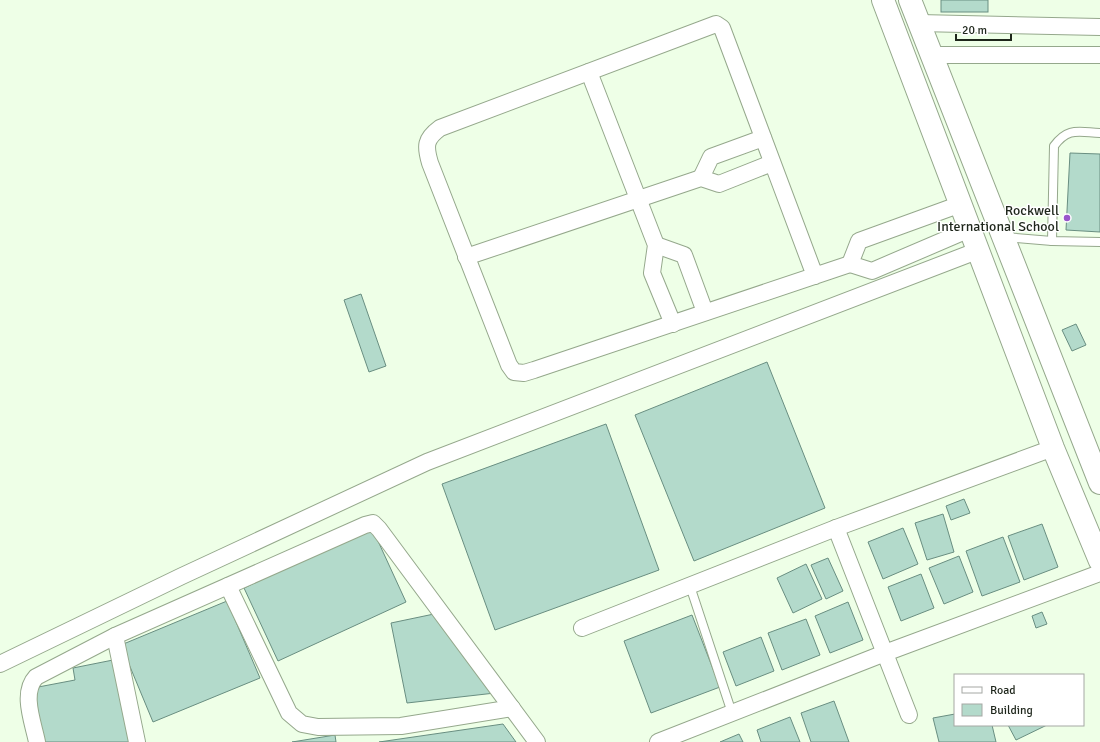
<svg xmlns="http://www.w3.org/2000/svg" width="1100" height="742" font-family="Signika,sans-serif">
  <rect width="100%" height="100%" fill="#eeffe7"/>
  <g fill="#b3dacb" stroke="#698e81">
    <rect x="941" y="0" width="47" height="12"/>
    <polygon points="1070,153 1100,154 1100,232 1066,230"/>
    <polygon points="361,294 386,366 369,372 344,300"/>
    <polygon points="1076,324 1086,345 1072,351 1062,330"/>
    <polygon points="767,362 825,508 694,561 635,415"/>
    <polygon points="606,424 659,570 495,630 442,484"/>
    <polygon points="964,499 970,513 951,520 946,506"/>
    <polygon points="943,514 954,552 927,560 915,523"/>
    <polygon points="1042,524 1058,567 1024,580 1008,536"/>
    <polygon points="372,528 406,602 278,661 244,588"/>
    <polygon points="903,528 918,564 883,579 868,542"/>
    <polygon points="1003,537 1020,582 982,596 966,551"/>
    <polygon points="959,556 973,592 944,604 929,568"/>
    <polygon points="828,558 843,591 826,599 811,565"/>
    <polygon points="806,564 822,599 793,613 777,578"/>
    <polygon points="921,574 934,608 901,621 888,587"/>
    <polygon points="227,601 260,678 153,722 121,645"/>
    <polygon points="848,602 863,640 830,653 815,616"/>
    <polygon points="1042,612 1047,624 1036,628 1032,616"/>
    <polygon points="434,614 495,693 407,703 391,623"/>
    <polygon points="692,615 720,687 651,713 624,641"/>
    <polygon points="806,619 820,655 782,670 768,633"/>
    <polygon points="761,637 774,671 736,686 723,652"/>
    <polygon points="113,660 130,742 44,742 33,688 75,680 73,668"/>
    <polygon points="834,701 849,742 811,742 801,713"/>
    <polygon points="955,714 955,725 992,725 996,742 939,742 933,718"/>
    <polygon points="790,717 800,742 761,742 757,730"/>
    <polygon points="503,724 516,742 379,742"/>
    <polygon points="1008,725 1047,725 1016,740"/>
    <polygon points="739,734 743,742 720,742"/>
    <polygon points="335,735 336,742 292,742"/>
  </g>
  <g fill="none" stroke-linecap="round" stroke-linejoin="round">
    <defs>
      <g id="service">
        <polyline points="1005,237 1052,241 1100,242"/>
        <path d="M 1052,241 L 1054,146 C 1068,127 1078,132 1100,133"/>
        <polyline points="690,586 732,713"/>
      </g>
      <g id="minor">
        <polyline points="919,23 1100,27"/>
        <polyline points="933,55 1100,55"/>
        <polyline points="589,72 656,245 652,273 673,324"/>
        <polyline points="701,178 711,157 763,138"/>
        <polyline points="961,204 859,241 850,264 872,271 970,229"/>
        <polyline points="656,245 684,255 705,312"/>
        <polyline points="466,257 701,178 719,184 772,163"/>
        <path d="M 815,276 L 722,28 L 716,24 L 440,128 C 425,139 425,146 430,163 L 509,365 L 514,372 L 524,373 L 534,370 L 850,264"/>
        <polyline points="836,528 909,715"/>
        <polyline points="228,586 289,713 302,724 318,727 401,726 512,708"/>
        <polyline points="582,628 836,528 1053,448"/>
        <polyline points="0,664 182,576 427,462 974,252 978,249"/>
        <path d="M 37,742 C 33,722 21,693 36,677 L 115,636"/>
        <polyline points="137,742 115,636 365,525 373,523 379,529 537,742"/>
        <polyline points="658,742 885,653 1100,573"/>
      </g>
      <g id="primary">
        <polyline points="883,0 1053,448 1100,561"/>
        <polyline points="910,0 1100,483"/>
      </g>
    </defs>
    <use href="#service" stroke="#95a88c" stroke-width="10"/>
    <use href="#minor" stroke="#95a88c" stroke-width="18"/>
    <use href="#primary" stroke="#95a88c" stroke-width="24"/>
    <use href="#service" stroke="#fff" stroke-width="8"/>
    <use href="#minor" stroke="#fff" stroke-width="16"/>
    <use href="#primary" stroke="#fff" stroke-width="22"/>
  </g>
  <circle fill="#9956cb" stroke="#fff" stroke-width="1.5" cx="1067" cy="218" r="4"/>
  <g text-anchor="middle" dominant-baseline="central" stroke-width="3" stroke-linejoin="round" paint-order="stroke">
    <g font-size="14" fill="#1e261b" stroke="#fff" text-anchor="end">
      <text x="1059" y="210">Rockwell<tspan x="1059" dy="16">International School</tspan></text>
    </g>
  </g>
  <rect x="954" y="674" width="130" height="52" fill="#ffffff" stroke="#a5a8a4"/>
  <rect x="962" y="687" width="20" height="6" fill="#ffffff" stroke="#a5a8a4"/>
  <text x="990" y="694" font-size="12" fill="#1e261b">Road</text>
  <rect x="962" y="704" width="20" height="12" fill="#b3dacb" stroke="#a5a8a4"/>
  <text x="990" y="714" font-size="12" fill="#1e261b">Building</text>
  <path d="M956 34v6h55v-6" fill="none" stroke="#1e261b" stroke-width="2"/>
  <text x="962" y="34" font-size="12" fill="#1e261b" stroke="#ffffff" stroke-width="3" paint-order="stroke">20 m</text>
</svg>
